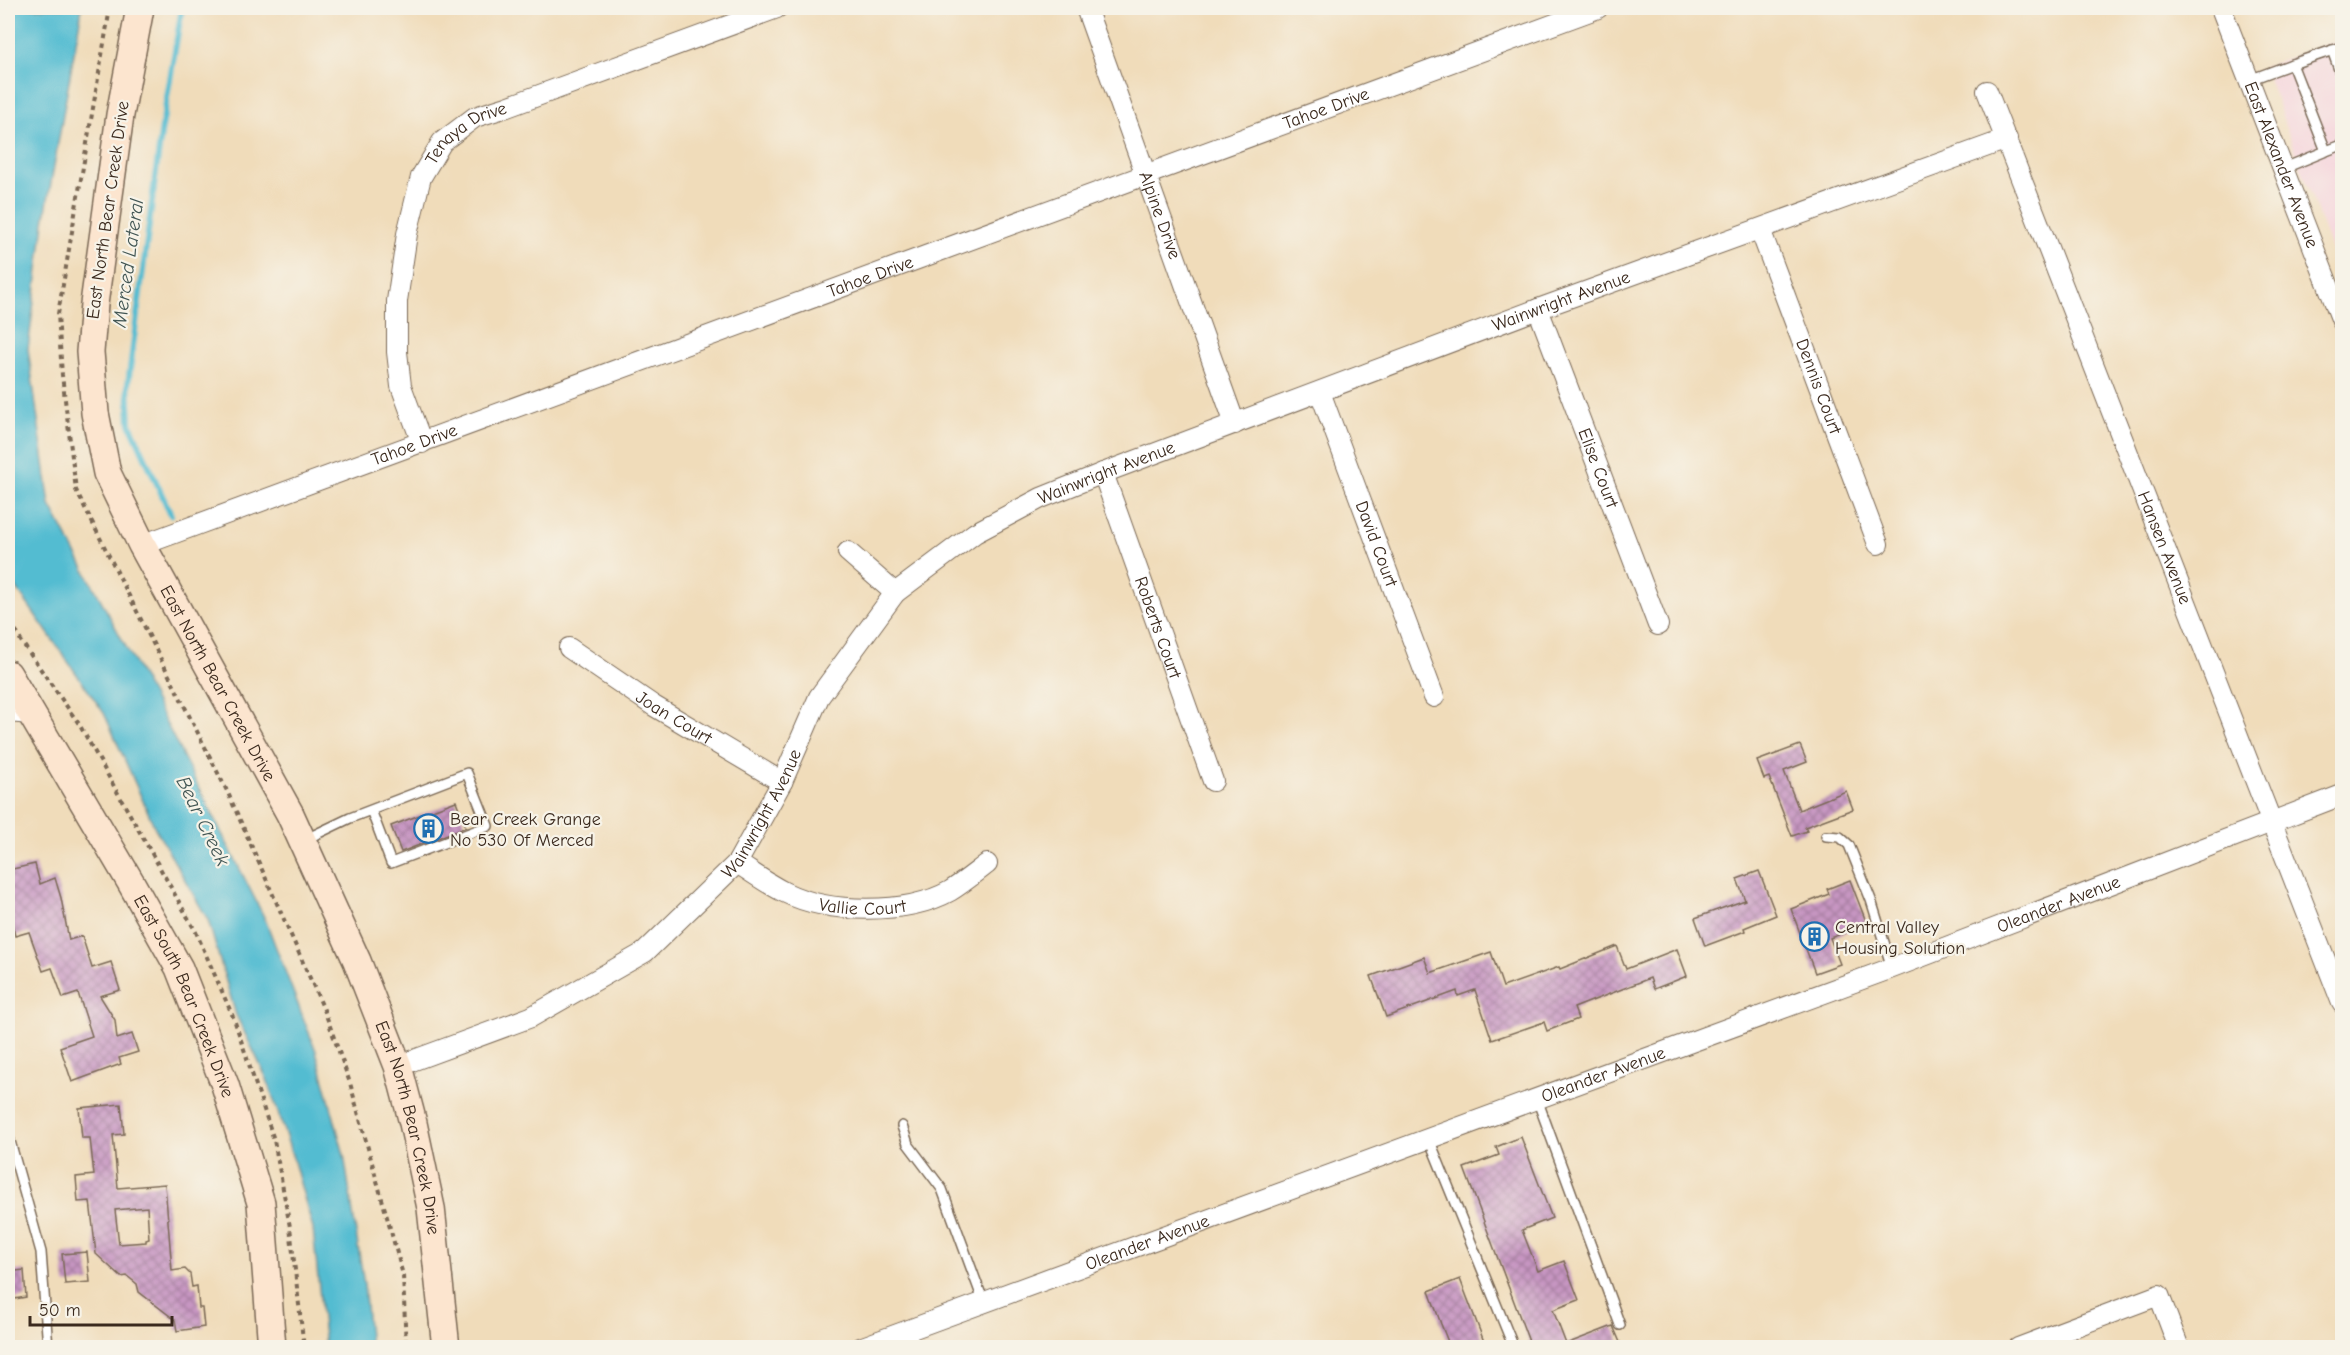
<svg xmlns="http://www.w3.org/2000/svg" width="2350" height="1355" font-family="'Comic Neue',sans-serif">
  <defs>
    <pattern id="building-cross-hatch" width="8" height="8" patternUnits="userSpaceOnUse" patternTransform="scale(1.5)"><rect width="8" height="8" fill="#c796c2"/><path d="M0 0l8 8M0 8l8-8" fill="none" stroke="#a37b9d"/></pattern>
  </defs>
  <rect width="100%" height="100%" fill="#f7f3e8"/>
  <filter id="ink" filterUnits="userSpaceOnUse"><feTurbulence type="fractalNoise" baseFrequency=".0167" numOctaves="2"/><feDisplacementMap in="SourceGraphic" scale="12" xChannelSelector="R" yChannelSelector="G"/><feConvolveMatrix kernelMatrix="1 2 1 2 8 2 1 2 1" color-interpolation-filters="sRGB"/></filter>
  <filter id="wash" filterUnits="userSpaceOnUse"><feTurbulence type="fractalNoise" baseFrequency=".008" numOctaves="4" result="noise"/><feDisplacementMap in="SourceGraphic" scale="24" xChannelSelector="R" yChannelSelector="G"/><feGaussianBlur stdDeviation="1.35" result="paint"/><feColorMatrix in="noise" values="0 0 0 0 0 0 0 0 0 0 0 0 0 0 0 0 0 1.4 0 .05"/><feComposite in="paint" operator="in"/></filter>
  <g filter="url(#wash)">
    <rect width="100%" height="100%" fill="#f0dcba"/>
    <polygon fill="#f5cfda" points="2342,39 2342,279 2264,67"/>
    <polygon fill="#53bcd1" stroke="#477378" stroke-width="1.5" points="10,8 82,8 44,222 28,349 50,505 155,701 265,919 316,1051 344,1155 364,1285 370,1347 325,1347 313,1229 293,1158 267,1079 236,1015 208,920 155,828 104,713 8,576 8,19"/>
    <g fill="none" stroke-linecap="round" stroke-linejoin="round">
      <polyline stroke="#53bcd1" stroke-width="6" points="171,515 130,424 128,384 161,133 182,8"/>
    </g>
    <g id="blocks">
      <g fill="url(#building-cross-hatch)" fill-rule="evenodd">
        <polygon points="1800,745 1807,762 1784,771 1799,810 1846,791 1853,809 1805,827 1807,831 1792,836 1769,777 1764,779 1757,761"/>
        <polygon points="456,801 466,827 401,852 391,826"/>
        <polygon points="35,864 40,884 55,878 61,898 69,940 82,936 92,968 111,962 120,990 100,996 115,1020 117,1039 132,1034 138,1052 119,1058 121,1064 72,1082 60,1047 92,1036 78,993 63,998 52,968 43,971 29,932 15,936 8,907 8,870"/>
        <polygon points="1759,871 1776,915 1744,928 1745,931 1705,946 1695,918 1745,900 1737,879"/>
        <polygon points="1850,880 1867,924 1830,938 1840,964 1815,973 1791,909 1829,894 1827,889"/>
        <polygon points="1617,946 1626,969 1677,949 1687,976 1654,989 1650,978 1574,1008 1578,1019 1547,1031 1544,1022 1492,1040 1475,990 1458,996 1457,991 1386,1017 1371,976 1424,957 1430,973 1491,952 1503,987 1559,967 1560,969"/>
        <path d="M 121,1104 L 124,1134 L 113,1135 L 118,1188 L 165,1184 L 172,1271 L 185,1269 L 190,1274 L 192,1287 L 197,1286 L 199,1308 L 202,1308 L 204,1327 L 177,1331 L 175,1320 L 139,1292 L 137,1284 L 127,1276 L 121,1277 L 96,1254 L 90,1201 L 78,1202 L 76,1177 L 94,1175 L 90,1138 L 82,1138 L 79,1108 ZM 147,1207 L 149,1239 L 146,1240 L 146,1242 L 119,1244 L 115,1210 Z"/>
        <polygon points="1521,1137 1552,1218 1522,1230 1538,1271 1564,1261 1579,1300 1553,1310 1566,1344 1613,1326 1622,1347 1531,1347 1464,1168 1499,1155 1496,1147"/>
        <polygon points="87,1252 90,1282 65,1284 62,1254"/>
        <polygon points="24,1270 26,1297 8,1300 8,1272"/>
        <polygon points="1460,1279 1475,1318 1486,1347 1450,1347 1441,1324 1429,1291"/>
      </g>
    </g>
  </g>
  <g filter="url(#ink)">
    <use href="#blocks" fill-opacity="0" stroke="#7a6855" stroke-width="1.5"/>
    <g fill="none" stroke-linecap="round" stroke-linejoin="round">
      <defs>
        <g id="lane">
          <polyline points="2332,50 2342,78"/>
          <polyline points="2292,64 2342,47"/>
          <polyline points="2249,80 2292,64 2326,151 2282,169"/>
          <polyline points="2326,151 2342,145"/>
          <polyline points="1826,836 1840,837 1849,845 1871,900 1892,968"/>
          <polyline points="304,840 350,818 467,773 488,826 391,863 371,810"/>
          <polyline points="1537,1099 1620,1325"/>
          <polyline points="902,1126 908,1144 942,1189 984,1303"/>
          <polyline points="8,1134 41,1252 48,1348"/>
          <polyline points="1429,1139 1514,1348"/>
        </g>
        <g id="street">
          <path id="s1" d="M 1086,8 L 1235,424"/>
          <path id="s2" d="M 2221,8 L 2342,321"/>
          <path id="s3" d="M 1987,91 L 2342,1003"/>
          <path id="s4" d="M 1760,229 L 1878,544"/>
          <path id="s5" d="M 1538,309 L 1658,625"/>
          <path id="s6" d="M 1320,392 L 1434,697"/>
          <path id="s7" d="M 422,443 L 401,386 L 397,352 L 397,301 L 407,234 L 421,177 L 442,142 L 475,117 L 507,107 L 777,8"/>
          <path id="s8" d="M 1103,473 L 1213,781"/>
          <path id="s9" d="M 142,545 L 1598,8"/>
          <polyline points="848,552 895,593"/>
          <path id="s10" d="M 569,648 L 654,706 L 782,782"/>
          <polyline points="8,712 31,714"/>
          <path id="s11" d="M 737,863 C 753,873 768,884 784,892 C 828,914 907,915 950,891 C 963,883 975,873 987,864"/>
          <path id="s12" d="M 398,1066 L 531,1017 L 645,952 L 737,863 L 782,782 L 819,697 L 895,593 L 975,533 L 1041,498 L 1103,473 L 1538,309 L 2007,139"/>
          <path id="s13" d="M 860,1348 L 1892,968 L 2342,795"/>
          <polyline points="2018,1348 2159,1295 2179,1348"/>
        </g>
        <g id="secondary">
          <path id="s14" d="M 140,8 L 120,115 L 94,304 L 90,352 L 95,413 L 107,473 L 142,545 L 290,814 L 357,961 L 398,1066 L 413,1123 L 431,1208 L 446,1348"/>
          <path id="s15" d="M 8,674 L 130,881 L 179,968 L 225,1085 L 261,1203 L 272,1348"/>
        </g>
      </defs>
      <use href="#lane" stroke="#7a6855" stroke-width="12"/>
      <use href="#street" stroke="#7a6855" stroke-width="22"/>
      <use href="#secondary" stroke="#7a6855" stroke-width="30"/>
      <g stroke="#7a6855" stroke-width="4" stroke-dasharray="4.5 4.5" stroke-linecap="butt">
        <polyline points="110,8 58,314 62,375 76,490 228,793 325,1012 350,1083 403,1275 406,1348"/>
        <polyline points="8,614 21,641 79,724 196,932 234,1019 274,1140 290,1227 304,1348"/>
      </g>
      <use href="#lane" stroke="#fff" stroke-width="9"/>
      <use href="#street" stroke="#fff" stroke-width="20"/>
      <use href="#secondary" stroke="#fce5cf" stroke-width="27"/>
    </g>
  </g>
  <defs>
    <symbol id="building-ring" viewBox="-11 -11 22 22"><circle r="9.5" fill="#f7f3e8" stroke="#1f6fb2" stroke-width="1.5"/><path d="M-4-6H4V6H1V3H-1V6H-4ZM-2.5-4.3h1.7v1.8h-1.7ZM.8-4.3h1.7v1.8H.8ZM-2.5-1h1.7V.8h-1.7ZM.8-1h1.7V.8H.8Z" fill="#1f6fb2"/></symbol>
  </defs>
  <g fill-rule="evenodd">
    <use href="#building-ring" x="412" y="812" width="33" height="33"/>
    <use href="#building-ring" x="1798" y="920" width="33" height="33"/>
  </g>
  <g text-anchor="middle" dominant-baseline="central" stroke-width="4.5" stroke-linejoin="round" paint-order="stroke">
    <g font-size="18" fill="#3b2a1e" stroke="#f7f3e8">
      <text stroke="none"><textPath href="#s9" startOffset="1262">Tahoe Drive</textPath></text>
      <text stroke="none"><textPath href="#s7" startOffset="338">Tenaya Drive</textPath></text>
      <text stroke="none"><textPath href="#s2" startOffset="168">East Alexander Avenue</textPath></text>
      <text transform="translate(108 210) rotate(-82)">East North Bear Creek Drive</text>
      <text stroke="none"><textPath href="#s1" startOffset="220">Alpine Drive</textPath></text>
      <text stroke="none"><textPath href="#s9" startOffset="776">Tahoe Drive</textPath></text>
      <text stroke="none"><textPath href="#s12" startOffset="1446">Wainwright Avenue</textPath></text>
      <text stroke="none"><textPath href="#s4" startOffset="168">Dennis Court</textPath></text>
      <text stroke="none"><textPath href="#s9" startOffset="290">Tahoe Drive</textPath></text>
      <text stroke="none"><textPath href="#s5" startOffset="170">Elise Court</textPath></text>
      <text stroke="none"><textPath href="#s12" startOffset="960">Wainwright Avenue</textPath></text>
      <text stroke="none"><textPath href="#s6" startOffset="162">David Court</textPath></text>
      <text stroke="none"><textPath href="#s3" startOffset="490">Hansen Avenue</textPath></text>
      <text stroke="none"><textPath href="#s8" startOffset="164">Roberts Court</textPath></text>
      <text stroke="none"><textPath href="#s14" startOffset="708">East North Bear Creek Drive</textPath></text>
      <text stroke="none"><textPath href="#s10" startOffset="126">Joan Court</textPath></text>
      <text stroke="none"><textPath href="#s12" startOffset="456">Wainwright Avenue</textPath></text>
      <text stroke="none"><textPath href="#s11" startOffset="136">Vallie Court</textPath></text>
      <text stroke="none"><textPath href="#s13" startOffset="1278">Oleander Avenue</textPath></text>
      <text stroke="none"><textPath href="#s15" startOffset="368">East South Bear Creek Drive</textPath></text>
      <text stroke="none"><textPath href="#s13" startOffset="792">Oleander Avenue</textPath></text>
      <text stroke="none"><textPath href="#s14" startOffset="1194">East North Bear Creek Drive</textPath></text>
      <text stroke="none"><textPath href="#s13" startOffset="306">Oleander Avenue</textPath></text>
    </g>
    <g font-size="18" fill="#3b2a1e" stroke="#f7f3e8" text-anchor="start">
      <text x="450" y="819">Bear Creek Grange<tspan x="450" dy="21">No 530 Of Merced</tspan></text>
      <text x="1835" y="927">Central Valley<tspan x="1835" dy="21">Housing Solution</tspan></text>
    </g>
    <g font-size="20" font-style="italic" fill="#425654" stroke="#f7f3e8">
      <text transform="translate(128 263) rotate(-82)">Merced Lateral</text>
      <text transform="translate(203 821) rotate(64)">Bear Creek</text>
    </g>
  </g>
  <rect width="2350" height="1355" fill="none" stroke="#f7f3e8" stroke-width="30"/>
  <path d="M30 1316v9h142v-9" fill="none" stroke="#3b2a1e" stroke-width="3"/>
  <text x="39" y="1316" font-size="18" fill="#3b2a1e" stroke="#f7f3e8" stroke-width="4.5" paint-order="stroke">50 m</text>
</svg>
